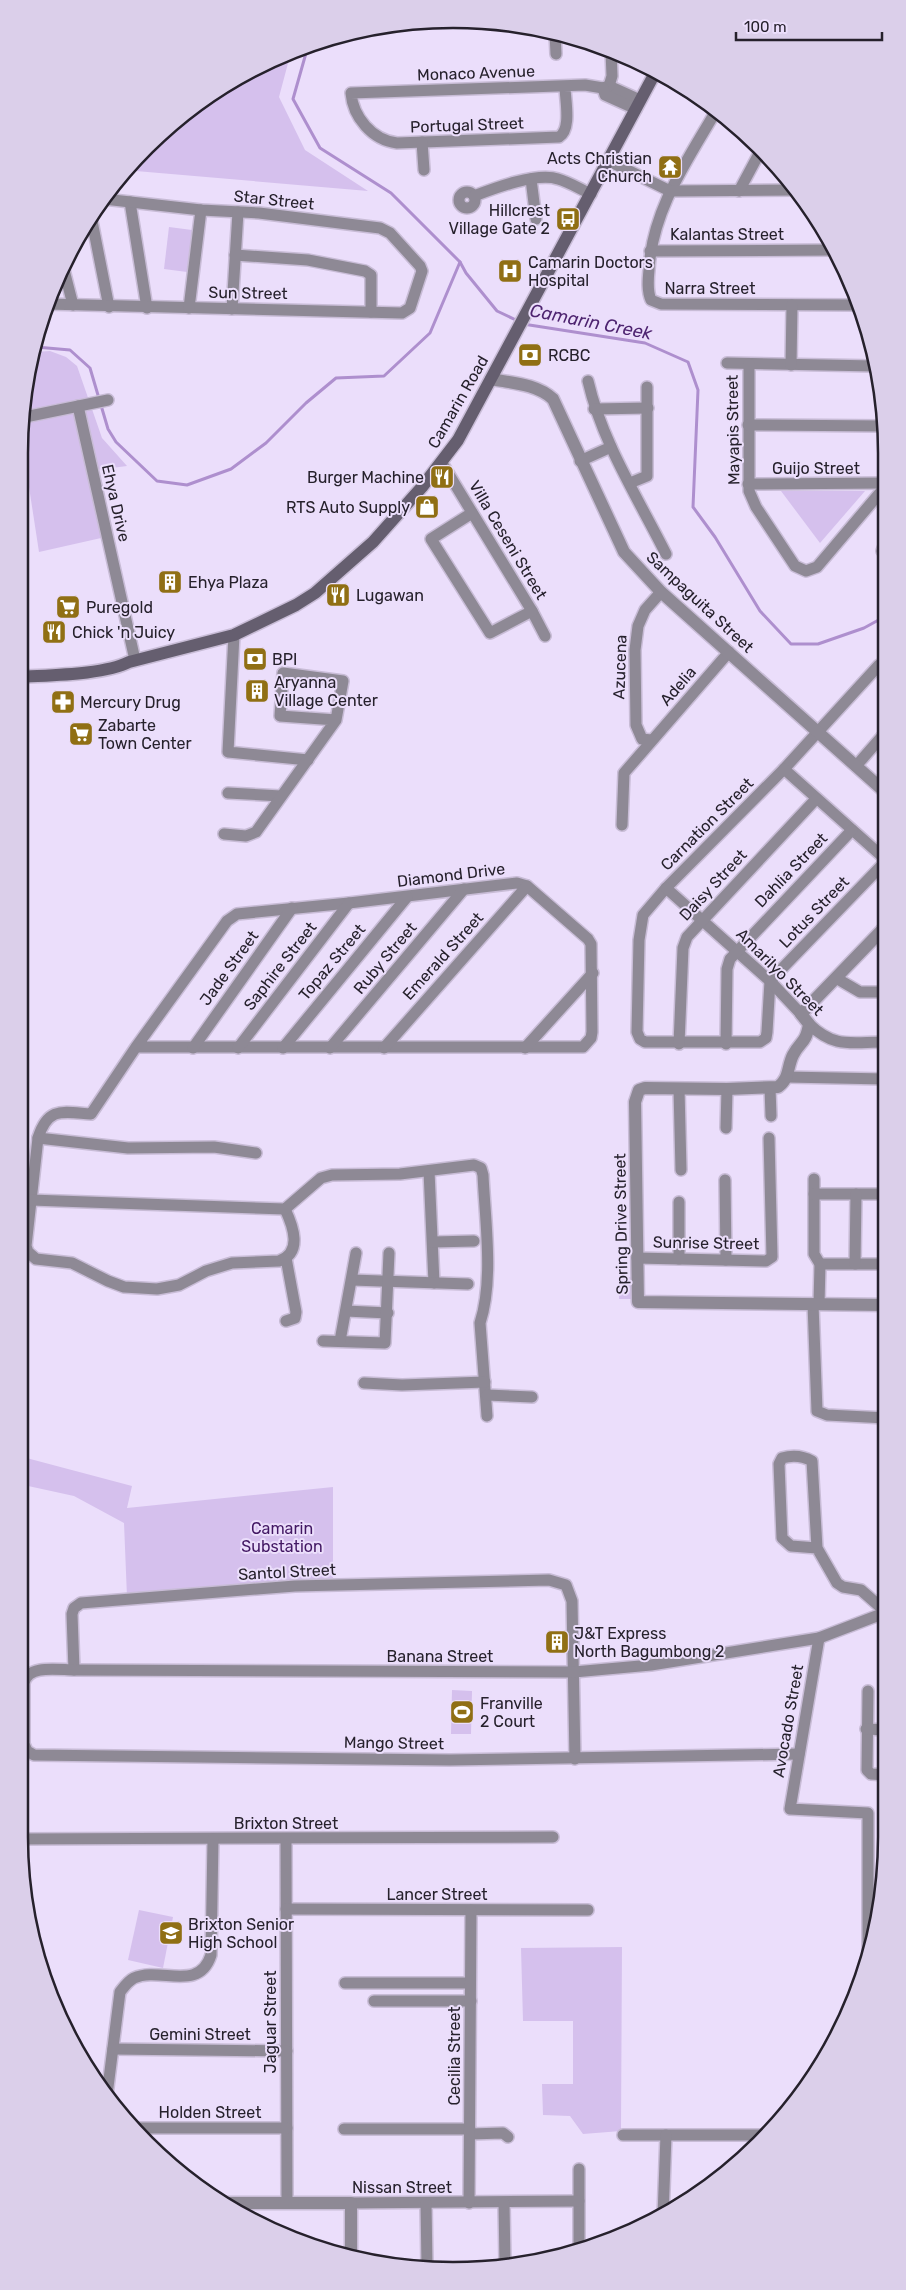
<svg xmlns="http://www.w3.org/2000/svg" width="906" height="2290" font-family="Rubik,sans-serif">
  <rect width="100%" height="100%" fill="#ebdefb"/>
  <g fill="#d5c0ed">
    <polygon points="291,52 279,97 305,150 368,191 124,170 188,109 261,64"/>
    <polygon points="169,227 192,230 187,272 164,269"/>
    <polygon points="50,351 66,357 77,366 102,438 127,466 96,470 110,536 39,552 29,487 19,488 19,453 35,352"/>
    <polygon points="781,491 865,491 820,543"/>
    <rect x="619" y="1277" width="15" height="22"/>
    <polygon points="19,1456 132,1486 127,1508 333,1487 333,1578 127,1597 124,1523 74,1496 19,1484"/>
    <polygon points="452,1690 472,1691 471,1734 451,1734"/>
    <polygon points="139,1910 173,1917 163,1968 128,1960"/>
    <polygon points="622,1947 621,2131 583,2134 570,2116 543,2115 542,2084 573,2084 573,2021 523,2021 521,1948"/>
  </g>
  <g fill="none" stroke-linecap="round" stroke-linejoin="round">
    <g stroke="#ae8fce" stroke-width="3">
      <polyline points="308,46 293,99 320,148 391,193 460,262 466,273 497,311 518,321"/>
      <polyline points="523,324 645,343 688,362 698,390 693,507 715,537 760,611 791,644 818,644 864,628 884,617"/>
      <polyline points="36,347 70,350 90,368 108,429 116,442 157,481 187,485 231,469 266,443 306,403 336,378 384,376 430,333 460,262"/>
    </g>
    <defs>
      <g id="minor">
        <polyline points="555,33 556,54"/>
        <path d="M 565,86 C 565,100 572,129 559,137 L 397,143 C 372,140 353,117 351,93 L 585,85 L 603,88 L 609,86 L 640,100"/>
        <polyline points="609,86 612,76 611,51"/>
        <polyline points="603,88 605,95 636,109"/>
        <path d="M 716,111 C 687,161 652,210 649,270 C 648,280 647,291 651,300 L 661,304 L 856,305"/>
        <polyline points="422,142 424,170"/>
        <polyline points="609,161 670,191 795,190"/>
        <polyline points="531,179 536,219"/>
        <polyline points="739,191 761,150"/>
        <circle cx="467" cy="200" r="8"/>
        <path d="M 474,196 C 495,188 537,172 558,179 C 569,182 580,189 591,194"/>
        <polyline points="130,202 147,308"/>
        <polyline points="91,216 109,307"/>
        <polyline points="650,251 835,250"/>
        <polyline points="235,255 308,260 365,271 371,275 371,312"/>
        <polyline points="63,266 73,305"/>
        <polyline points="46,304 402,313 410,308 422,271 420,266 390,233 380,228 259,213 201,210 104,199"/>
        <polyline points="189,308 201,210"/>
        <polyline points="232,309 238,212"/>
        <polyline points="727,363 874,366"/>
        <polyline points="749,364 749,491 756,507 795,566 806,571 817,567 884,488"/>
        <polyline points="791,365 792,305"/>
        <path d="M 588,381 C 602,442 638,498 666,554"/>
        <polyline points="78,406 135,660"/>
        <polyline points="594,409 648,408"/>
        <polyline points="25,417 108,400"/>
        <polyline points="748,425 884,426"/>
        <polyline points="580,461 611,447"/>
        <polyline points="442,463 532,611 545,636"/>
        <polyline points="630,483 647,476 647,387"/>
        <polyline points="748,484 884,483"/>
        <polyline points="472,513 431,539 490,633 532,611"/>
        <polyline points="882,551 884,546"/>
        <polyline points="234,635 228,752 308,760"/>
        <polyline points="879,665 784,769 666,888 643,915 639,940 637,1032 640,1039 645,1042 760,1042 766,1038 767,1032 770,981 885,862"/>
        <polyline points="651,740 642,739 636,725 635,650 638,626 645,610 661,592"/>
        <polyline points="856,766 884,734"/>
        <polyline points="784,769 885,859"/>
        <polyline points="228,793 281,796"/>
        <polyline points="622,825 624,773 729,652"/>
        <polyline points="224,834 246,836 256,832 336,720 343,681 283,673 280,716 336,720"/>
        <polyline points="666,888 770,981 801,1014"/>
        <polyline points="836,978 860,992 885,992"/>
        <path d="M 809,1024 C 835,1049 851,1042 885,1042"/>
        <polyline points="679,1044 683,948 687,937 816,799"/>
        <polyline points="726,1044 727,969 730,959 852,830"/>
        <path d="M 136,1047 L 583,1047 L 591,1038 L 592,1032 L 591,944 L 588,939 L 527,886 L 517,883 L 349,903 L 237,914 L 227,921 L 136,1047 L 91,1114 C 63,1112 48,1106 38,1138 L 26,1246 L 28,1252 L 36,1259 L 72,1263 L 108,1281 L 124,1287 L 157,1289 L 179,1285 L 206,1271 L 232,1263 L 279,1261 C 303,1253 293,1226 285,1209"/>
        <polyline points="193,1048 292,908"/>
        <polyline points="238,1048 349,903"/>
        <polyline points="283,1048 407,897"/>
        <polyline points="330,1048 464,889"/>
        <polyline points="384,1048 527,886"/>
        <polyline points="525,1048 593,973"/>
        <polyline points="787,1077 885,1079"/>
        <polyline points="770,1088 771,1116"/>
        <polyline points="679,1089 681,1170"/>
        <polyline points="726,1128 727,1089"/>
        <polyline points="38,1138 128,1148 214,1147 256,1153"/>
        <polyline points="429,1171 434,1283"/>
        <polyline points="814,1179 814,1254 820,1264 819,1304"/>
        <polyline points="725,1180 726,1260"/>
        <polyline points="814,1194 886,1194"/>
        <path d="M 19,1197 L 31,1200 L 285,1209 L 321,1178 L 332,1175 L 400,1174 L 474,1165 L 481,1168 L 483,1175 C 485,1220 494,1280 480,1323 L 487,1416"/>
        <polyline points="679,1202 679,1259"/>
        <polyline points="433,1242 474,1241"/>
        <polyline points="286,1258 296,1312 295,1318 286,1321"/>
        <polyline points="637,1258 766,1261 772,1257 769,1138"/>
        <polyline points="820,1264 886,1264"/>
        <polyline points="855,1264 856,1194"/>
        <polyline points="352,1280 468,1284"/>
        <polyline points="813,1304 817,1411 827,1415 886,1418"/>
        <polyline points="346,1311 388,1313"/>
        <polyline points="323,1341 385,1343 389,1253"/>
        <polyline points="340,1341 356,1253"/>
        <polyline points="364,1383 402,1385 485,1382"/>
        <polyline points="487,1395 532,1397"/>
        <path d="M 817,1548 L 791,1546 L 782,1538 L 779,1464 L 782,1458 C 792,1455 803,1456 812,1461 L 817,1548 L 837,1583 L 843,1587 L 861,1590 L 886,1612"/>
        <polyline points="819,1638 790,1809 868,1813 868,1955"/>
        <polyline points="74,1670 72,1614 74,1608 81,1603 295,1586 549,1580 566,1585 572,1601 575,1759"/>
        <polyline points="868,1691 867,1770 871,1774 887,1775"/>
        <polyline points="866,1729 887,1730"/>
        <path d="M 799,1754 L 450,1760 L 34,1755 L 27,1751 L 24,1744 L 24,1683 C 28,1664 59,1670 74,1670 L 574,1672 L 651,1665 L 819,1638 L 887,1612"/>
        <polyline points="19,1839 553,1837"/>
        <polyline points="286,1839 287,2203"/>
        <polyline points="286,1909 588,1910"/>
        <polyline points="345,1983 470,1983"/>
        <polyline points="374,2001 471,2001"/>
        <polyline points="113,2049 287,2051"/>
        <path d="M 107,2095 L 120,1992 C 124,1987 128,1981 134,1978 C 160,1966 199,1993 211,1955 L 213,1839"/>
        <polyline points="133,2128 287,2128"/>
        <polyline points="344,2129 470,2129"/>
        <polyline points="470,2134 503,2133 508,2137"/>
        <polyline points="623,2135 766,2135"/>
        <polyline points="579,2169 579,2247"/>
        <polyline points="351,2203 579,2201"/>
        <polyline points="426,2203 427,2266"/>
        <polyline points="469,2203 471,1910"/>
        <polyline points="504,2203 505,2264"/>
        <polyline points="663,2216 666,2135"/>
      </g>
      <g id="tertiary">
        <path d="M 491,379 C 512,383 537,384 553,399 L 624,552 L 661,592 L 885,792"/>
        <path d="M 885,927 L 801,1014 L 809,1024 C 806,1044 800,1041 793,1055 C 787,1067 790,1078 778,1087 L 727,1089 L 645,1088 L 639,1090 L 635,1102 L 638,1302 L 886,1305"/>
        <polyline points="224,2203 351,2203 351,2257"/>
      </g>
      <path id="secondary" d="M 19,677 C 48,675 104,675 129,662 L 234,635 L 296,605 L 315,593 L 373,542 L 422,487 L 458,440 L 655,73"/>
    </defs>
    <use href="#minor" stroke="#c8bcd6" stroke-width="14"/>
    <use href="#tertiary" stroke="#c8bcd6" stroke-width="15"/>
    <use href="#secondary" stroke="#c8bcd6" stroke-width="15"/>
    <use href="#minor" stroke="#8e8995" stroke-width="11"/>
    <use href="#tertiary" stroke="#8e8995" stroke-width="12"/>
    <use href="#secondary" stroke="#655e6f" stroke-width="12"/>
  </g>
  <defs>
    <symbol id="temple-square" viewBox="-11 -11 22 22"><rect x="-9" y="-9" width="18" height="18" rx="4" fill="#906f14" stroke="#ebdefb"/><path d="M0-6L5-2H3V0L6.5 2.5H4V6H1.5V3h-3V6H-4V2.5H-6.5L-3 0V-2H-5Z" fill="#fff"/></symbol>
    <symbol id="bus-square" viewBox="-11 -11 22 22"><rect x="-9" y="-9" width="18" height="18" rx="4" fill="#906f14" stroke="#ebdefb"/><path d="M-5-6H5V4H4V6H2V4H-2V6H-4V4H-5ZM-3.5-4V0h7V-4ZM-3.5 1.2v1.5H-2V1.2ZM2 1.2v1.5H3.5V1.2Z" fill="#fff"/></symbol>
    <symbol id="hospital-square" viewBox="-11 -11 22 22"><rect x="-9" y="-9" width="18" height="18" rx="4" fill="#906f14" stroke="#ebdefb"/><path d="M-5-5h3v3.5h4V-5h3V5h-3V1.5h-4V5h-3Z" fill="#fff"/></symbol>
    <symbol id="bank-square" viewBox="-11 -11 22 22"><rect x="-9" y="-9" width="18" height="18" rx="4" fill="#906f14" stroke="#ebdefb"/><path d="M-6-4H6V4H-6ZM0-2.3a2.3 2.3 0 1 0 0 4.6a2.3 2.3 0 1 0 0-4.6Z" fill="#fff"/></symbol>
    <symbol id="restaurant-square" viewBox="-11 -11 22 22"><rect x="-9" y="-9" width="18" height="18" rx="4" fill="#906f14" stroke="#ebdefb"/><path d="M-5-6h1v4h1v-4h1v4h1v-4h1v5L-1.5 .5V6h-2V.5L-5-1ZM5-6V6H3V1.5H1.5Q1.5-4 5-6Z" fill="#fff"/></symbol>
    <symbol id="shop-square" viewBox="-11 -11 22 22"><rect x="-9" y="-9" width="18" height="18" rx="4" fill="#906f14" stroke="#ebdefb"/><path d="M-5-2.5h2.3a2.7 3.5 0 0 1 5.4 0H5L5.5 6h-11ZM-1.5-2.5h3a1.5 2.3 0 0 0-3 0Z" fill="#fff"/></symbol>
    <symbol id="building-square" viewBox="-11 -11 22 22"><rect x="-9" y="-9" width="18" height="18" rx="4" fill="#906f14" stroke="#ebdefb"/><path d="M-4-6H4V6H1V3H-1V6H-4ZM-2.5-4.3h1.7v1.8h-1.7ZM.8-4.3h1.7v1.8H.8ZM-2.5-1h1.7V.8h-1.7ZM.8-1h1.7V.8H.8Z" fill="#fff"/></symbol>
    <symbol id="supermarket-square" viewBox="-11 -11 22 22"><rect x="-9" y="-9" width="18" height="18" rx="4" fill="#906f14" stroke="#ebdefb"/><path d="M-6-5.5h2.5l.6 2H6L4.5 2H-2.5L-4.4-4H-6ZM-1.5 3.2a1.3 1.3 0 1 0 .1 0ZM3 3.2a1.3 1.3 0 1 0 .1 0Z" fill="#fff"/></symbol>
    <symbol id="pharmacy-square" viewBox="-11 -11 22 22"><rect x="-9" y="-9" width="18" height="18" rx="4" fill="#906f14" stroke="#ebdefb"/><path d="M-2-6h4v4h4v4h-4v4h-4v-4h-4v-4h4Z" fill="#fff"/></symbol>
    <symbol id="stadium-square" viewBox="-11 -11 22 22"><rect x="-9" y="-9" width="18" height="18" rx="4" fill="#906f14" stroke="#ebdefb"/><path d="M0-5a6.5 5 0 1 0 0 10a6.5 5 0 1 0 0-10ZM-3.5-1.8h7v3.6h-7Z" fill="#fff"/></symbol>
    <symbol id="school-square" viewBox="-11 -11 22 22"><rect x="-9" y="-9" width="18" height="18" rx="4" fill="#906f14" stroke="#ebdefb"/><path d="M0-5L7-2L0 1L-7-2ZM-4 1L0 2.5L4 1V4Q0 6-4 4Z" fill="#fff"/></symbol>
  </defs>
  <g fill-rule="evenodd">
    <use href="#temple-square" x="656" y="153" width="28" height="28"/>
    <use href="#bus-square" x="554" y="205" width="28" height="28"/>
    <use href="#hospital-square" x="496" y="257" width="28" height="28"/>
    <use href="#bank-square" x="516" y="341" width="28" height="28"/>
    <use href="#restaurant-square" x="428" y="463" width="28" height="28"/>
    <use href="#shop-square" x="413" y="493" width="28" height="28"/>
    <use href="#building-square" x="156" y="568" width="28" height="28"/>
    <use href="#restaurant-square" x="324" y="581" width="28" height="28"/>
    <use href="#supermarket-square" x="54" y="593" width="28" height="28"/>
    <use href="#restaurant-square" x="40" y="618" width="28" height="28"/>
    <use href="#bank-square" x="241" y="645" width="28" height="28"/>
    <use href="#building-square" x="243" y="677" width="28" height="28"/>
    <use href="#pharmacy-square" x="49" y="688" width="28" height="28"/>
    <use href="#supermarket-square" x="67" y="720" width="28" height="28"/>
    <use href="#building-square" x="543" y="1628" width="28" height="28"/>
    <use href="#stadium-square" x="448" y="1698" width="28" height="28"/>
    <use href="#school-square" x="157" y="1919" width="28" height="28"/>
  </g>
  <g text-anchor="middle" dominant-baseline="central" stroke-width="4" stroke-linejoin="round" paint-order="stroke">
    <g font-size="16" fill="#26212c" stroke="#ebdefb">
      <text transform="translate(476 73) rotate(-2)">Monaco Avenue</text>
      <text transform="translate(467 125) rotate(-2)">Portugal Street</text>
      <text transform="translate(274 200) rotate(6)">Star Street</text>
      <text x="727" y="234">Kalantas Street</text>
      <text x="710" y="288">Narra Street</text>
      <text transform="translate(248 293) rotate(1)">Sun Street</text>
      <text transform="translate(458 402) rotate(-60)">Camarin Road</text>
      <text transform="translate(733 430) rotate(-91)">Mayapis Street</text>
      <text x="816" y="468">Guijo Street</text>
      <text transform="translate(116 503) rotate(77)">Ehya Drive</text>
      <text transform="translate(508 540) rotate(59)">Villa Ceseni Street</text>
      <text transform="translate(700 602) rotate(43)">Sampaguita Street</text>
      <text transform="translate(620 667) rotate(-88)">Azucena</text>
      <text transform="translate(678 686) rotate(-49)">Adelia</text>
      <text transform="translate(707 824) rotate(-45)">Carnation Street</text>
      <text transform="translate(791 870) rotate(-46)">Dahlia Street</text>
      <text transform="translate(451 875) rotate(-7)">Diamond Drive</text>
      <text transform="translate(713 885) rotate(-47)">Daisy Street</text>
      <text transform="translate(814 912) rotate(-46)">Lotus Street</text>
      <text transform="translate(443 956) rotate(-48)">Emerald Street</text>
      <text transform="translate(385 958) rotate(-50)">Ruby Street</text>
      <text transform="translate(332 962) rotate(-50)">Topaz Street</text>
      <text transform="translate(280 966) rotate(-52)">Saphire Street</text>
      <text transform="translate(229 968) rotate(-54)">Jade Street</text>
      <text transform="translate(780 972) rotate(45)">Amarilyo Street</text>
      <text transform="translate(621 1224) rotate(-91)">Spring Drive Street</text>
      <text transform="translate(706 1243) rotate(1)">Sunrise Street</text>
      <text transform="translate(287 1572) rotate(-3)">Santol Street</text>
      <text x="440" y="1656">Banana Street</text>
      <text transform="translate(788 1721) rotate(-80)">Avocado Street</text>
      <text transform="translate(394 1743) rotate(1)">Mango Street</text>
      <text x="286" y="1823">Brixton Street</text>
      <text x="437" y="1894">Lancer Street</text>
      <text transform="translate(270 2022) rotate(-90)">Jaguar Street</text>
      <text x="200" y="2034">Gemini Street</text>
      <text transform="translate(454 2056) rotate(-90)">Cecilia Street</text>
      <text x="210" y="2112">Holden Street</text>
      <text x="402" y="2187">Nissan Street</text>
    </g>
    <g font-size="16" fill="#26212c" stroke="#ebdefb" text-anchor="start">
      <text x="652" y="158" text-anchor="end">Acts Christian<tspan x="652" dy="18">Church</tspan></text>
      <text x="550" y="210" text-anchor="end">Hillcrest<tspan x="550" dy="18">Village Gate 2</tspan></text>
      <text x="528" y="262">Camarin Doctors<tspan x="528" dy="18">Hospital</tspan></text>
      <text x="548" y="355">RCBC</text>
      <text x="424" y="477" text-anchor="end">Burger Machine</text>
      <text x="410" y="507" text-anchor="end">RTS Auto Supply</text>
      <text x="188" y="582">Ehya Plaza</text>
      <text x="356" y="595">Lugawan</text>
      <text x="86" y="607">Puregold</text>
      <text x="72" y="632">Chick 'n Juicy</text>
      <text x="272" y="659">BPI</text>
      <text x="274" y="682">Aryanna<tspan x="274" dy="18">Village Center</tspan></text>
      <text x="80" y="702">Mercury Drug</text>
      <text x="98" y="725">Zabarte<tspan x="98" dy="18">Town Center</tspan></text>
      <text x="574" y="1633">J&amp;T Express<tspan x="574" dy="18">North Bagumbong 2</tspan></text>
      <text x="480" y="1703">Franville<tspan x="480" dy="18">2 Court</tspan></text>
      <text x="188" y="1924">Brixton Senior<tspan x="188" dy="18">High School</tspan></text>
    </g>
    <g font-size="16" fill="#421763" stroke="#ebdefb">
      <text x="282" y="1528">Camarin<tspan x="282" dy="18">Substation</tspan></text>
    </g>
    <g font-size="18" font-style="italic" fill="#4e2470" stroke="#ebdefb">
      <text transform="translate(591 322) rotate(11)">Camarin Creek</text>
    </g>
  </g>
  <path d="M0 0H906V2290H0ZM453 28H453A425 425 0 0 1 878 453V1837A425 425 0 0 1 453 2262H453A425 425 0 0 1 28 1837V453A425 425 0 0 1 453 28Z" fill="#dbcfea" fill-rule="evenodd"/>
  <path fill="none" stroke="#26212c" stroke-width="2.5" d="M453 28H453A425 425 0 0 1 878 453V1837A425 425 0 0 1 453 2262H453A425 425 0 0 1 28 1837V453A425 425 0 0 1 453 28Z"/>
  <path d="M736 32v8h146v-8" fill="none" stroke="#26212c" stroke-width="2.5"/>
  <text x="744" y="32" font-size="15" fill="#26212c" stroke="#ebdefb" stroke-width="4" paint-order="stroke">100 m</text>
</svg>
